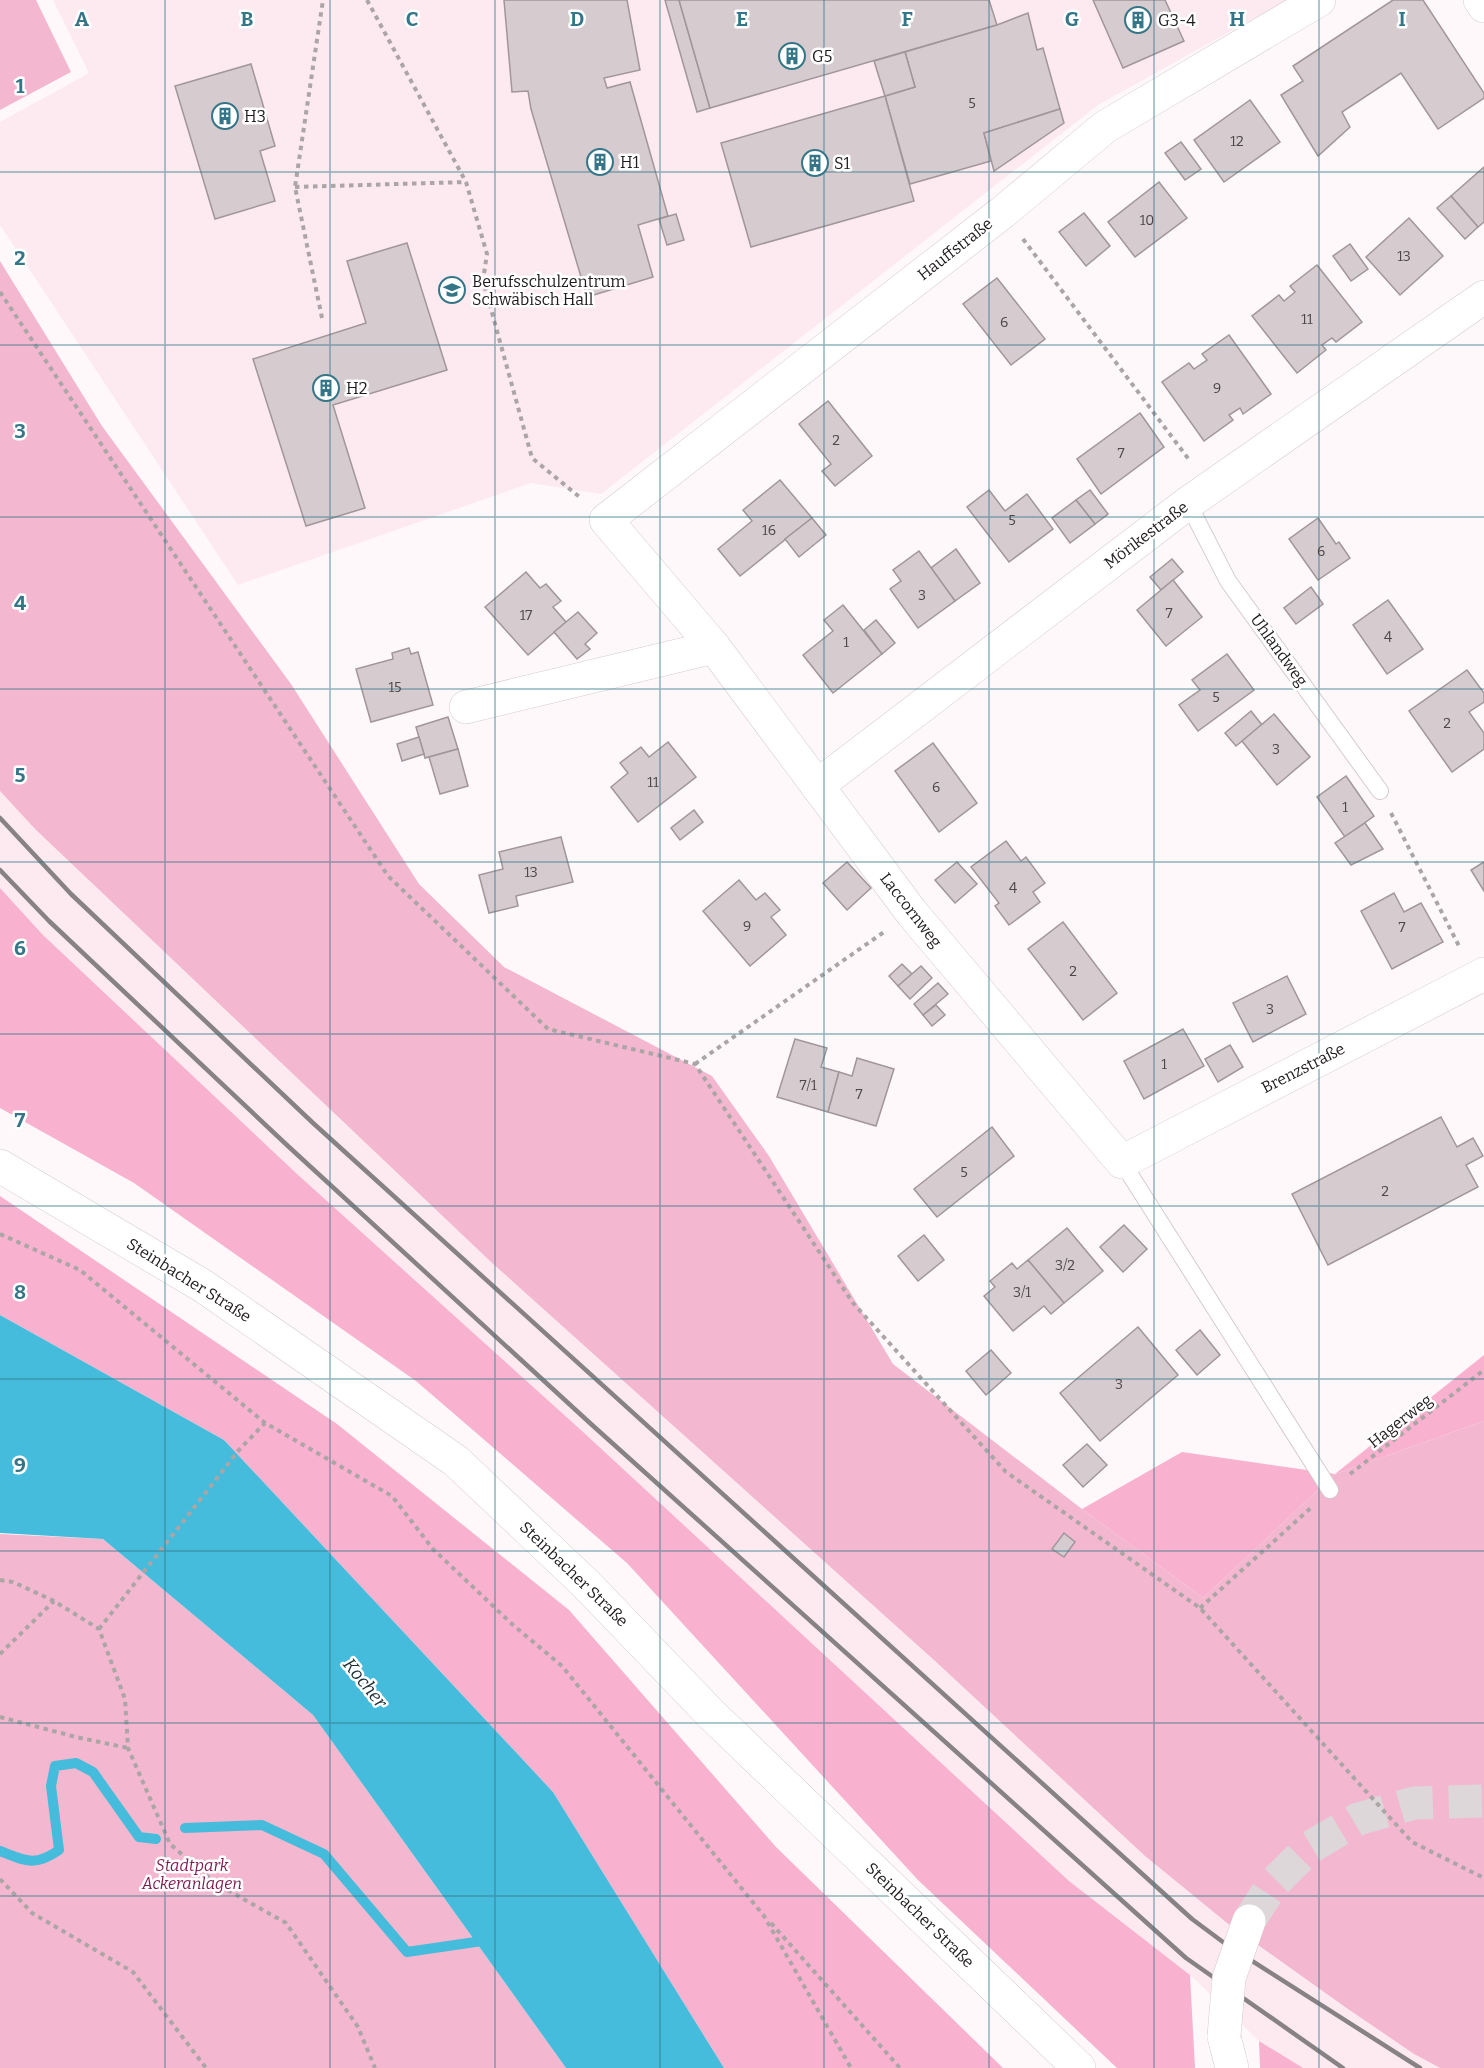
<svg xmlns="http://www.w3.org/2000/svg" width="1484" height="2068" font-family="Bitter,serif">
  <rect width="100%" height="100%" fill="#fff8fa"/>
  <g fill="#fdeaf1">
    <polygon points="53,0 1287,0 1098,105 601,494 531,483 238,585 0,225 0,122 89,73"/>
    <polygon points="0,791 35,829 491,1262 935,1661 1145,1856 1227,1923 1345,2007 1414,2054 1440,2068 1303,2068 1259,2041 1190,1975 1069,1881 582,1431 296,1173 43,935 0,888"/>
  </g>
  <g fill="#f3b8cf">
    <polygon points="0,0 36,0 71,72 0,110"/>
    <polygon points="0,261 102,426 291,684 419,884 504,967 712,1076 769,1156 893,1364 1082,1509 1203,1598 1335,1474 1484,1421 1484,2068 1440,2068 1414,2054 1345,2007 1227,1923 1145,1856 935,1661 491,1262 35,829 0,791"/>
    <polygon points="0,1534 103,1539 313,1715 566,2068 0,2068"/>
  </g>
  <g fill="#f8b1ce">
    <polygon points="0,888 43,935 296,1173 582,1431 1069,1881 1190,1975 1195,2068 1117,2068 918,1880 627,1563 416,1381 134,1183 0,1108"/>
    <polygon points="0,1196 337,1424 569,1610 776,1847 1003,2068 724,2068 553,1792 224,1440 0,1315"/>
    <polygon points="1484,1355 1484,1421 1335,1474 1203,1598 1082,1509 1182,1452 1335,1474"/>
    <polygon points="1259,2041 1300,2066 1303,2068 1260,2068"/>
  </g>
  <polygon fill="#45bcdb" points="0,1315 224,1440 553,1792 724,2068 566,2068 313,1715 103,1539 0,1533"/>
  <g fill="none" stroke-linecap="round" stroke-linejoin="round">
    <g stroke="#45bcdb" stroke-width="10">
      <polyline points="185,1828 262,1825 324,1854 407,1952 489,1940"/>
      <path d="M 0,1851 C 25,1861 35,1867 59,1850 L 51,1786 L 55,1766 L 76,1763 L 93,1772 L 139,1837 L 156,1839"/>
    </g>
  </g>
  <g fill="#d6cbcf" stroke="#a1969a" stroke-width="1.5">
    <polygon points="504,0 627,0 640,70 604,78 607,88 630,82 668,216 638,225 653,277 587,297 531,109 528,91 512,92"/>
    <polygon points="665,0 679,0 710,108 697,112"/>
    <polygon points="679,0 989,0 997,25 710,108"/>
    <polygon points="1093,0 1165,0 1184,41 1123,68"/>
    <polygon points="1393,0 1423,0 1484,93 1484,98 1438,129 1401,73 1342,112 1350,127 1318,156 1281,95 1303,81 1293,66"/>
    <polygon points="1028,13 1037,50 1043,48 1060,109 984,133 991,161 910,184 885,96 915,87 905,52 997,25"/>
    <polygon points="905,52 915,87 885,96 874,61"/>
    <polygon points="251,64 275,146 260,151 275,201 215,219 175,86"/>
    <polygon points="885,96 914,201 751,247 721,143"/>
    <polygon points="1250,100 1280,142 1224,182 1194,140"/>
    <polygon points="1060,109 1064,123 994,171 984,133"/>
    <polygon points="1181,142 1201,169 1185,180 1165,153"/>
    <polygon points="1484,167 1484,222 1478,227 1451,196"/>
    <polygon points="1159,182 1187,218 1135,257 1108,222"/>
    <polygon points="1451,196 1478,227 1465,239 1437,208"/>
    <polygon points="1084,213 1110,246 1086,266 1059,232"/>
    <polygon points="676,214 684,240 667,245 659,219"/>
    <polygon points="1409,218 1443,256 1400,295 1366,257"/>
    <polygon points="407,243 447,370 333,405 365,508 306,526 253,359 366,323 347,261"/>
    <polygon points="1350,244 1368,269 1351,281 1333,256"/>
    <polygon points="1317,265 1362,322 1336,342 1332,338 1322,345 1326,350 1297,373 1252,316 1279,295 1284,301 1295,292 1290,286"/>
    <polygon points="997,278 1045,339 1011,365 963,304"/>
    <polygon points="1229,335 1271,394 1243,414 1240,408 1229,415 1233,420 1204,441 1162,382 1189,363 1194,369 1207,360 1202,354"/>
    <polygon points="828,401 872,456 835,486 822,471 831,464 799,424"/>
    <polygon points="1140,413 1164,447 1101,494 1077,459"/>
    <polygon points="780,480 812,518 740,576 718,549 752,521 743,510"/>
    <polygon points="989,490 1005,511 1027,494 1053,529 1009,562 967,507"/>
    <polygon points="1090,490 1108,514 1095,524 1076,500"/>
    <polygon points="1076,500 1095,524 1070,543 1052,518"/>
    <polygon points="812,518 826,535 799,557 785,539"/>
    <polygon points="1318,518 1336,544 1339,542 1350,558 1318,580 1289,539"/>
    <polygon points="956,549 980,583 955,601 931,568"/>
    <polygon points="919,551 955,601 918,628 890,589 901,581 893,570"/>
    <polygon points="1172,559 1183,572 1161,590 1150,577"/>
    <polygon points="526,572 540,588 546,584 561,601 553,607 566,622 528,655 485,607"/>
    <polygon points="1173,580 1202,617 1166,646 1137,610"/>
    <polygon points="1311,587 1323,604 1296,624 1284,608"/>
    <polygon points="1388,600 1423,649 1387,674 1353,625"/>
    <polygon points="843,605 882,654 833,693 803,655 833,631 824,620"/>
    <polygon points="578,612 597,633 585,644 590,649 577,659 554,632"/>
    <polygon points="876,620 895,643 882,654 864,630"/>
    <polygon points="409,648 411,654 418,652 433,705 371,722 356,669 393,659 392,653"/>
    <polygon points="1227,654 1254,690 1198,731 1179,705 1200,690 1192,680"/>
    <polygon points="1467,670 1484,693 1484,702 1469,712 1484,733 1484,749 1452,772 1409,711"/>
    <polygon points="1251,711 1262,725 1236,746 1225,733"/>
    <polygon points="1274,714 1310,757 1277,785 1242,741"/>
    <polygon points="448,717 458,749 425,758 416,727"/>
    <polygon points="419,737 424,754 402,761 397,744"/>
    <polygon points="668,742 696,777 638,822 611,787 628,773 620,763 641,747 649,757"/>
    <polygon points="933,743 977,803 939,832 895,771"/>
    <polygon points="458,749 468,786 440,794 429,757"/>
    <polygon points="1346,776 1374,816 1345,837 1317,797"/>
    <polygon points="694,810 703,822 680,840 671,828"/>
    <polygon points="1365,823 1383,849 1351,865 1335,843"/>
    <polygon points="561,837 573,882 516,896 518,906 489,913 479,875 503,869 499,852"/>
    <polygon points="1006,841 1021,861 1026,857 1045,883 1033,892 1040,902 1009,925 995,906 999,903 971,867"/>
    <polygon points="847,862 871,888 847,910 823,883"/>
    <polygon points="957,862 977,884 955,903 935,880"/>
    <polygon points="1484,862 1484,891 1471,870"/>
    <polygon points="739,880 756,900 765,893 780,910 771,917 786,935 750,966 703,911"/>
    <polygon points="1394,893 1404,912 1421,903 1443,942 1392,969 1361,911"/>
    <polygon points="1063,922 1117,993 1083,1020 1028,949"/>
    <polygon points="902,964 912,974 898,986 889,976"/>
    <polygon points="921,966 932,978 910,999 898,986"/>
    <polygon points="1287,976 1306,1014 1253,1042 1233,1003"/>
    <polygon points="938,983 948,994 923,1015 914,1004"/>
    <polygon points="936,1005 945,1015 932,1026 923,1015"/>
    <polygon points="1183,1029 1204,1066 1144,1099 1124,1061"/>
    <polygon points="795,1039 827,1048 821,1067 839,1072 828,1112 777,1097"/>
    <polygon points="1230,1045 1243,1067 1218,1082 1205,1059"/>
    <polygon points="857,1058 894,1069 876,1126 828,1112 839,1072 852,1076"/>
    <polygon points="1441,1117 1457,1147 1473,1138 1483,1156 1466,1165 1478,1187 1328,1265 1292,1194"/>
    <polygon points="992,1127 1014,1156 937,1217 914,1189"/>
    <polygon points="1124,1225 1147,1249 1123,1272 1100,1247"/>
    <polygon points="1067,1228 1103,1271 1064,1303 1028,1260"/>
    <polygon points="924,1235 944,1260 918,1281 898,1256"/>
    <polygon points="1028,1260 1064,1303 1051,1314 1044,1306 1013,1331 984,1296 995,1287 990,1281 1012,1263 1017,1269"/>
    <polygon points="1138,1327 1178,1375 1100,1441 1060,1393"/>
    <polygon points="1200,1330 1220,1355 1197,1375 1176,1350"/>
    <polygon points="991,1350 1011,1373 986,1395 966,1371"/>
    <polygon points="1087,1444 1107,1465 1083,1487 1063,1465"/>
    <polygon points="1064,1533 1075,1542 1064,1557 1052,1549"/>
  </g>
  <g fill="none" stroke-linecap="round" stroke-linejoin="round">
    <polyline stroke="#ddd7d9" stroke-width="33" stroke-dasharray="33 16" stroke-linecap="butt" points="1249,1921 1273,1884 1309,1848 1358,1819 1414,1803 1484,1801"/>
    <defs>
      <g id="lane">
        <polyline points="1188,503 1228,581 1380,791"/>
        <polyline points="1122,1162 1330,1490"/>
      </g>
      <g id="street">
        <polyline points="1319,0 1105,127 1003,212 606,520 714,647 912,913 1122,1162 1484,974"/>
        <polyline points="1480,0 1484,6"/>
        <polyline points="466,707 714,647"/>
        <polyline points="817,786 1188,503 1484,297"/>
      </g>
      <g id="secondary">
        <polyline points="0,1166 203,1286 456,1461 586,1584 710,1713 1079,2068"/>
        <polyline points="1224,2036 1232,2068"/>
      </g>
    </defs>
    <use href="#lane" stroke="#d5cbcf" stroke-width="18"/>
    <use href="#street" stroke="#d5cbcf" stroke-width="34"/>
    <use href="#secondary" stroke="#d5cbcf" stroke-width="34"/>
    <g stroke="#aba5a6" stroke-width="4" stroke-dasharray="4.5 4.5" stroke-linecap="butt">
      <polyline points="367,0 466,182 487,254 483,280 532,458 582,499"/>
      <polyline points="295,187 466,182"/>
      <polyline points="1023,239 1190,461"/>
      <polyline points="0,292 388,876 548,1029 695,1064 853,1303 1006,1472 1200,1608 1412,1842 1484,1878"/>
      <polyline points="322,318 295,187 323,0"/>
      <polyline points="1391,813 1460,948"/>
      <polyline points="695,1064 884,932"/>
      <polyline points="0,1234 80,1270 265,1423 392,1496 433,1549 513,1625 562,1666 764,1916 851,2068"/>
      <polyline points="1350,1474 1484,1370"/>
      <polyline points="0,1580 13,1582 54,1601 99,1629 125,1699 128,1748 170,1844 215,1883 286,1923 358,2027 375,2068"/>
      <polyline points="1200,1608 1313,1506"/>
      <polyline points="99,1629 239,1450 265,1423"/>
      <polyline points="0,1654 54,1601"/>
      <polyline points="0,1717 76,1737 128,1748"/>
      <polyline points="0,1879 32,1913 133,1972 206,2068"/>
      <polyline points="771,1923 900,2068"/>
    </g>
    <use href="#lane" stroke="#fff" stroke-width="16"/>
    <use href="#street" stroke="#fff" stroke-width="33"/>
    <use href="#secondary" stroke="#fff" stroke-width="33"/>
    <g stroke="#878283" stroke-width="4.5">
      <polyline points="0,818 71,894 313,1123 1192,1919 1227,1945 1420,2068"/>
      <polyline points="0,870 49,921 289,1147 591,1424 1186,1958 1343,2068"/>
    </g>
    <defs>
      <polyline id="secondary-bridge" points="1224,2036 1229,1978 1249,1921"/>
    </defs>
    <use href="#secondary-bridge" stroke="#d5cbcf" stroke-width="34" stroke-linecap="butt"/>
    <use href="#secondary-bridge" stroke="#fff" stroke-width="33"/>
  </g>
  <path fill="none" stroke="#347688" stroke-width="1.5" stroke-opacity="0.55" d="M 165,0 L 165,2068M 330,0 L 330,2068M 495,0 L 495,2068M 660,0 L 660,2068M 824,0 L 824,2068M 989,0 L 989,2068M 1154,0 L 1154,2068M 1319,0 L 1319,2068M 0,172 L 1484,172M 0,345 L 1484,345M 0,517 L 1484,517M 0,689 L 1484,689M 0,862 L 1484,862M 0,1034 L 1484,1034M 0,1206 L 1484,1206M 0,1379 L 1484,1379M 0,1551 L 1484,1551M 0,1723 L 1484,1723M 0,1896 L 1484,1896"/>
  <defs>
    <symbol id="building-ring" viewBox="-11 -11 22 22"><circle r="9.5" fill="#fff" stroke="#347688" stroke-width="1.5"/><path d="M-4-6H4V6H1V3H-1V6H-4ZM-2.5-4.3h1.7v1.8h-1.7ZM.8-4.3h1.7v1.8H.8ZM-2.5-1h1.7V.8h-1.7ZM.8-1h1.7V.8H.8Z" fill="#347688"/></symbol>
    <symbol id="school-ring" viewBox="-11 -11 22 22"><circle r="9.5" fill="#fff" stroke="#347688" stroke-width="1.5"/><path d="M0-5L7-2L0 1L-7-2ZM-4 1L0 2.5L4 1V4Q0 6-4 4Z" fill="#347688"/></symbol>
  </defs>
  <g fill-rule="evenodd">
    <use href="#building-ring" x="1123" y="5" width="30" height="30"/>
    <use href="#building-ring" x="777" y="41" width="30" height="30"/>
    <use href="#building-ring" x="210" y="101" width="30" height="30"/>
    <use href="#building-ring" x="585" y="147" width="30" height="30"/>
    <use href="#building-ring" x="800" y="148" width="30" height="30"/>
    <use href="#school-ring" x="437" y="275" width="30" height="30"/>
    <use href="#building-ring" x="311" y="373" width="30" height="30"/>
  </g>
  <g text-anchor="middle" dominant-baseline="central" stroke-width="5" stroke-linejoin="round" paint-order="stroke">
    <g font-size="14" fill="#4d4749">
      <text x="972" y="103">5</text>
      <text x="1237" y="141">12</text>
      <text x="1147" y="220">10</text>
      <text x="1404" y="256">13</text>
      <text x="1307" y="319">11</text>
      <text x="1004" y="322">6</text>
      <text x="1217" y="388">9</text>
      <text x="836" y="440">2</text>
      <text x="1121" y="453">7</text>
      <text x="1012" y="520">5</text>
      <text x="769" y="530">16</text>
      <text x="1321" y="551">6</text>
      <text x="922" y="595">3</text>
      <text x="1169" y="613">7</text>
      <text x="526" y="615">17</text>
      <text x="1388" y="637">4</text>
      <text x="846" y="642">1</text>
      <text x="395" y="687">15</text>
      <text x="1216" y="697">5</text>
      <text x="1447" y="723">2</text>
      <text x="1276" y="749">3</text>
      <text x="653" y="782">11</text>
      <text x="936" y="787">6</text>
      <text x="1345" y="807">1</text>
      <text x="531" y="872">13</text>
      <text x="1013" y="888">4</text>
      <text x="747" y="926">9</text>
      <text x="1402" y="927">7</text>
      <text x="1073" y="971">2</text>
      <text x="1270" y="1009">3</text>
      <text x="1164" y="1064">1</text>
      <text x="808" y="1085">7/1</text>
      <text x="859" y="1094">7</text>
      <text x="964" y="1172">5</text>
      <text x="1385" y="1191">2</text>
      <text x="1065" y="1265">3/2</text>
      <text x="1022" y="1292">3/1</text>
      <text x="1119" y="1384">3</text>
    </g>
    <g font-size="16" fill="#1f1b1c" stroke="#fff" text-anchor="start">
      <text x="1158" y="20">G3-4</text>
      <text x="812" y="56">G5</text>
      <text x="244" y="116">H3</text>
      <text x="620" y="162">H1</text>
      <text x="834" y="163">S1</text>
      <text x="472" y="281">Berufsschulzentrum<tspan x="472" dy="18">Schwäbisch Hall</tspan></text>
      <text x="346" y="388">H2</text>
    </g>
    <g font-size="16" fill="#1f1b1c" stroke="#fff">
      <text transform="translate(955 249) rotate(-38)">Hauffstraße</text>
      <text transform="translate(1146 535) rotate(-37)">Mörikestraße</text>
      <text transform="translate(1279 650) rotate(54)">Uhlandweg</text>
      <text transform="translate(911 910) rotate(52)">Laccornweg</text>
      <text transform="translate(1303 1068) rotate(-27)">Brenzstraße</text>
      <text transform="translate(189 1280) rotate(32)">Steinbacher Straße</text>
      <text transform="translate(1400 1421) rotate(-38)">Hagerweg</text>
      <text transform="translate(574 1574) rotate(44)">Steinbacher Straße</text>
      <text transform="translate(920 1915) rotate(44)">Steinbacher Straße</text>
    </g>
    <g font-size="16" font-style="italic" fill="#7e1b50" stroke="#fff">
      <text x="192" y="1865">Stadtpark<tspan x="192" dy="18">Ackeranlagen</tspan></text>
    </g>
    <g font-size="18" font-style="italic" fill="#1a2e34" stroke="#fff">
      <text transform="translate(365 1683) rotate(51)">Kocher</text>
    </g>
  </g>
  <g font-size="20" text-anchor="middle" font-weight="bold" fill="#347688" stroke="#fff" stroke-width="5" stroke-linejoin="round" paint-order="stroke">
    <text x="82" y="26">A</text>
    <text x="247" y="26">B</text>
    <text x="412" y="26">C</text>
    <text x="577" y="26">D</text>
    <text x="742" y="26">E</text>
    <text x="907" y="26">F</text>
    <text x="1072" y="26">G</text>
    <text x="1237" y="26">H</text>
    <text x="1402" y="26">I</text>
    <text x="20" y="93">1</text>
    <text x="20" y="265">2</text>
    <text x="20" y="438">3</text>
    <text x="20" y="610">4</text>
    <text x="20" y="782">5</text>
    <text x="20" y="955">6</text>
    <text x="20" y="1127">7</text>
    <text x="20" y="1299">8</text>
    <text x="20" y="1472">9</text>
  </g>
</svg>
